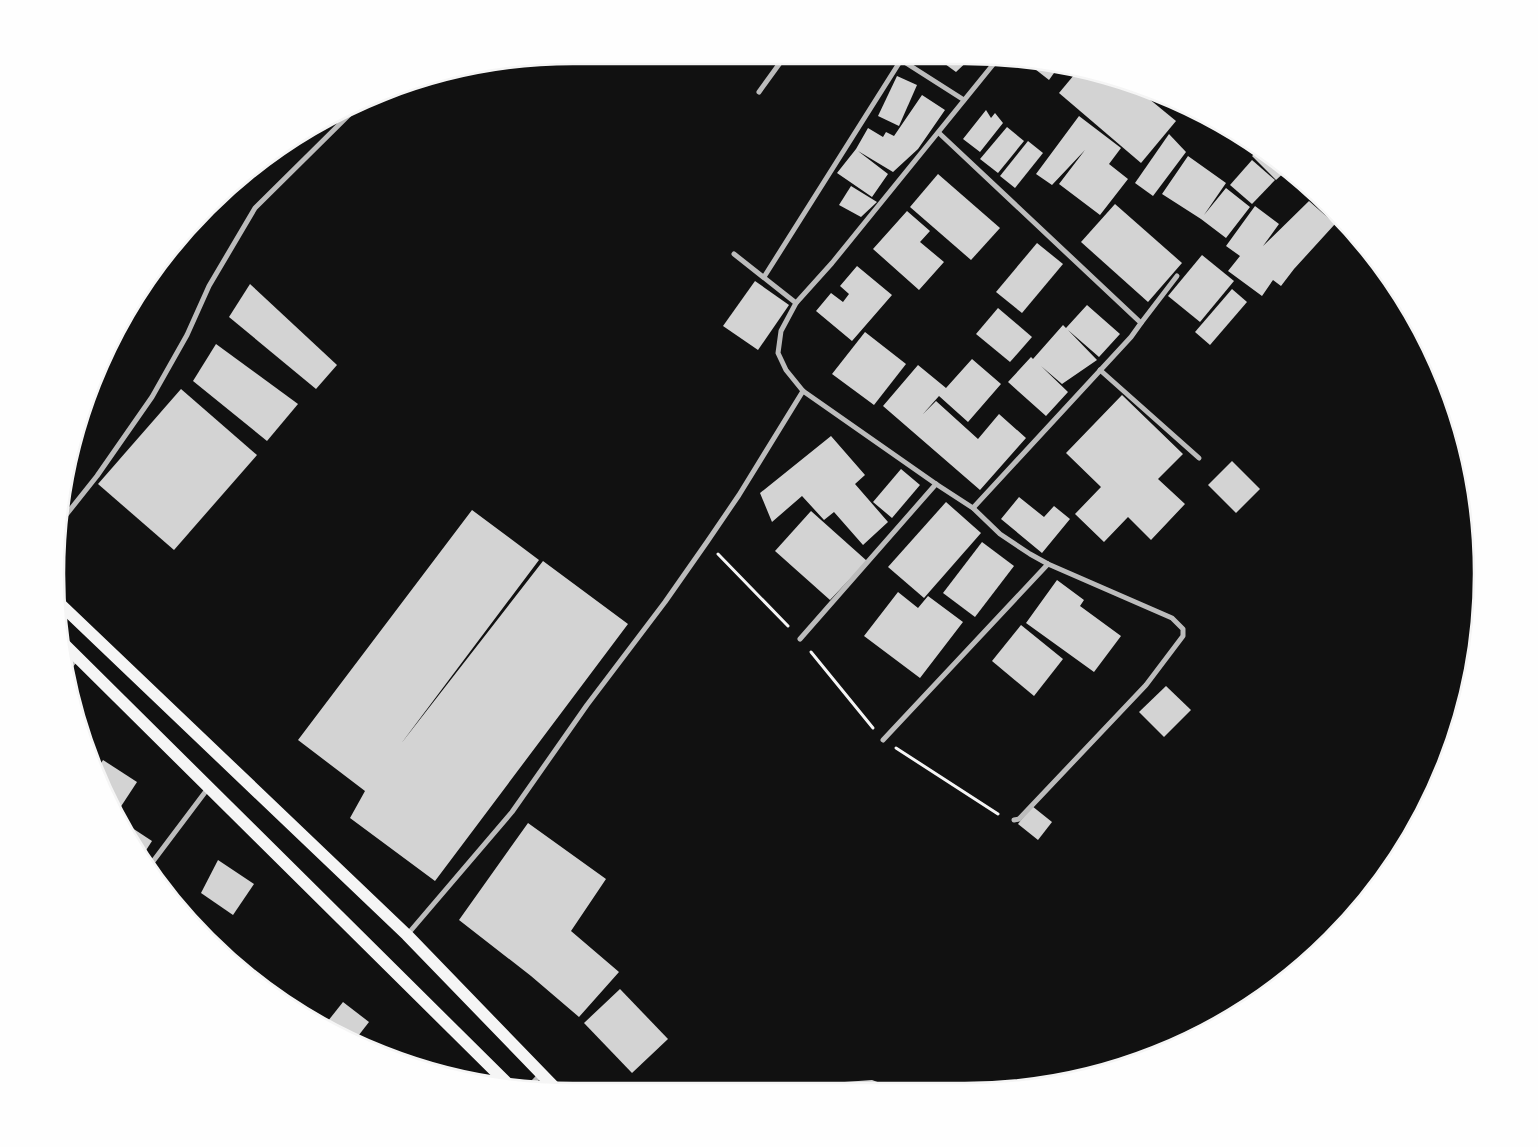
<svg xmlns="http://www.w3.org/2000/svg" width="1538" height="1147" font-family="'Noto Sans',sans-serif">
  <rect width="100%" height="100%" fill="#111"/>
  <g fill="#d3d3d3">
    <polygon points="934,56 973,56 956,72"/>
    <polygon points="1027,61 1059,66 1049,80 1026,62"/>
    <polygon points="1079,69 1098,73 1131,84 1176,121 1141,163 1059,93"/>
    <polygon points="897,76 917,85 899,126 878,116"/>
    <polygon points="922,95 945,110 918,149 893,172 858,151 888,174 872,197 837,173 856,149 868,128 883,137 886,132 894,136"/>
    <polygon points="986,110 991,118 995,113 1003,123 980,152 963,139"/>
    <polygon points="1079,116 1121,148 1109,164 1128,179 1100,215 1059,184 1085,150 1052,185 1036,174"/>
    <polygon points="1007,127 1024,141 998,173 980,159"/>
    <polygon points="1169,134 1186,152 1153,196 1135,183"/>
    <polygon points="1028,141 1043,153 1015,188 1000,176"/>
    <polygon points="1260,149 1287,170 1276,180 1252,156"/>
    <polygon points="1188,156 1226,183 1204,215 1226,188 1250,207 1226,238 1201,219 1162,194"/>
    <polygon points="1252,160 1275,180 1252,204 1230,185"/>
    <polygon points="938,174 1000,228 971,260 910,207"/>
    <polygon points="851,186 877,202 861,217 839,205"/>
    <polygon points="1309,201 1335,224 1294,269 1281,286 1273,280 1262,296 1228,271 1240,256 1226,246 1255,206 1279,224 1263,246"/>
    <polygon points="1115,204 1182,263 1148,302 1081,242"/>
    <polygon points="907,211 930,231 920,242 944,262 919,290 873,249"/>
    <polygon points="1037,243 1063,264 1022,313 996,292"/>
    <polygon points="1202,255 1234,281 1200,322 1168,296"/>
    <polygon points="857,266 892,295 852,341 816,311 831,293 843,302 849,294 840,286"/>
    <polygon points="755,281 789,305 758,350 723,326"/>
    <polygon points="250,284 337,365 316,389 229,317"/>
    <polygon points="1232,289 1247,302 1210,345 1195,332"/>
    <polygon points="1087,305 1120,334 1099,357 1068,330 1097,360 1062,384 1041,366 1068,392 1046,416 1008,382 1031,357 1033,359 1063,325 1066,328"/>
    <polygon points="998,308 1032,337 1010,362 976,334"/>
    <polygon points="865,332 906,364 874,405 832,374"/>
    <polygon points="216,344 298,404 267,441 193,381"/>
    <polygon points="972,359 1001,384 968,422 939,396 923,414 936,401 978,439 999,414 1026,438 980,490 883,406 918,365 946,388"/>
    <polygon points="181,389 257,455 174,550 98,484"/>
    <polygon points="1122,395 1183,454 1158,479 1185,504 1151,540 1128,517 1104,542 1075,514 1101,487 1066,453"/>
    <polygon points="831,436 865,475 855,484 888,522 863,545 834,512 824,520 802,496 772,522 760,493"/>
    <polygon points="1232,461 1260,489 1236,513 1208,485"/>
    <polygon points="901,469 920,485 892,518 873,502"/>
    <polygon points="1019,497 1044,517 1054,506 1070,519 1042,553 1001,519"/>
    <polygon points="946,502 981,533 924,598 888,567"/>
    <polygon points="472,510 539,560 400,745 543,561 628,624 435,881 350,818 365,791 298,740"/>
    <polygon points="811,511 867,561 830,600 775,551"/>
    <polygon points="982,542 1014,566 975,617 943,593"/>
    <polygon points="1057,580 1084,600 1080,606 1121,636 1094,672 1026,623"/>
    <polygon points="898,592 918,608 928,596 963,622 920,678 864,636"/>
    <polygon points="1021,625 1063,659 1034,696 992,661"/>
    <polygon points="1166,686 1191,710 1164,737 1139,712"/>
    <polygon points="103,760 137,782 116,814 96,771"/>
    <polygon points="1032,806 1052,822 1038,840 1018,824"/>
    <polygon points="120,820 152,841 141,858 124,832 119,821"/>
    <polygon points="528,823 606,879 571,931 619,972 579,1017 531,976 459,920"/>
    <polygon points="218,860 254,884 233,915 201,893"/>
    <polygon points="620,989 668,1039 632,1073 584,1023"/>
    <polygon points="343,1002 369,1022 355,1040 324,1026"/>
    <polygon points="872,1080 894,1088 818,1089 817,1084"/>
  </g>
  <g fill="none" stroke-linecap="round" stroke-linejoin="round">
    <g stroke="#f5f5f5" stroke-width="3">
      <polyline points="718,554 788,626"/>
      <polyline points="811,652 873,728"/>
      <polyline points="896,748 998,814"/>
    </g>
    <g stroke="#bcbcbc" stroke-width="5">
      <polyline points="895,56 964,100"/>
      <polyline points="1000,56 832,263 796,303 781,331 778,353 786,370 803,391 936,484 973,508 1000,534 1030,554 1048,564 1172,618 1183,629 1183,636 1146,685 1019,819 1014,820"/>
      <polyline points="759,92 785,56"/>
      <polyline points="939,133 1141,323 1131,337 973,508"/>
      <polyline points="734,254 796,303"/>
      <polyline points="764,277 901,60"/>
      <polyline points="1141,323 1177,276"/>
      <polyline points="1100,370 1199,458"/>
      <polyline points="62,520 97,476 152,397 187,335 209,286 255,208 357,107"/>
      <polyline points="800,639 936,484"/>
      <polyline points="68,669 77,658"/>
      <polyline points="883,740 1048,564"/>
      <polyline points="148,868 209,787"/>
      <polyline points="407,935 512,812 587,705 665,602 707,542 739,495 803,391"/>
      <polyline points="527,1089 542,1073"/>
    </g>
    <g stroke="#f5f5f5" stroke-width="12">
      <polyline points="57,601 407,935 558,1091"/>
      <polyline points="63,643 510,1086"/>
    </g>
  </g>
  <path d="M0 0H1538V1147H0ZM573 64H965A509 509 0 0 1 1474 573V574A509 509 0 0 1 965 1083H573A509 509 0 0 1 64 574V573A509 509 0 0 1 573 64Z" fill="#fefefe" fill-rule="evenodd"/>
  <path fill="none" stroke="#f5f5f5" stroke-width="2.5" d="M573 64H965A509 509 0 0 1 1474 573V574A509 509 0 0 1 965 1083H573A509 509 0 0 1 64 574V573A509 509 0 0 1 573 64Z"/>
</svg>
